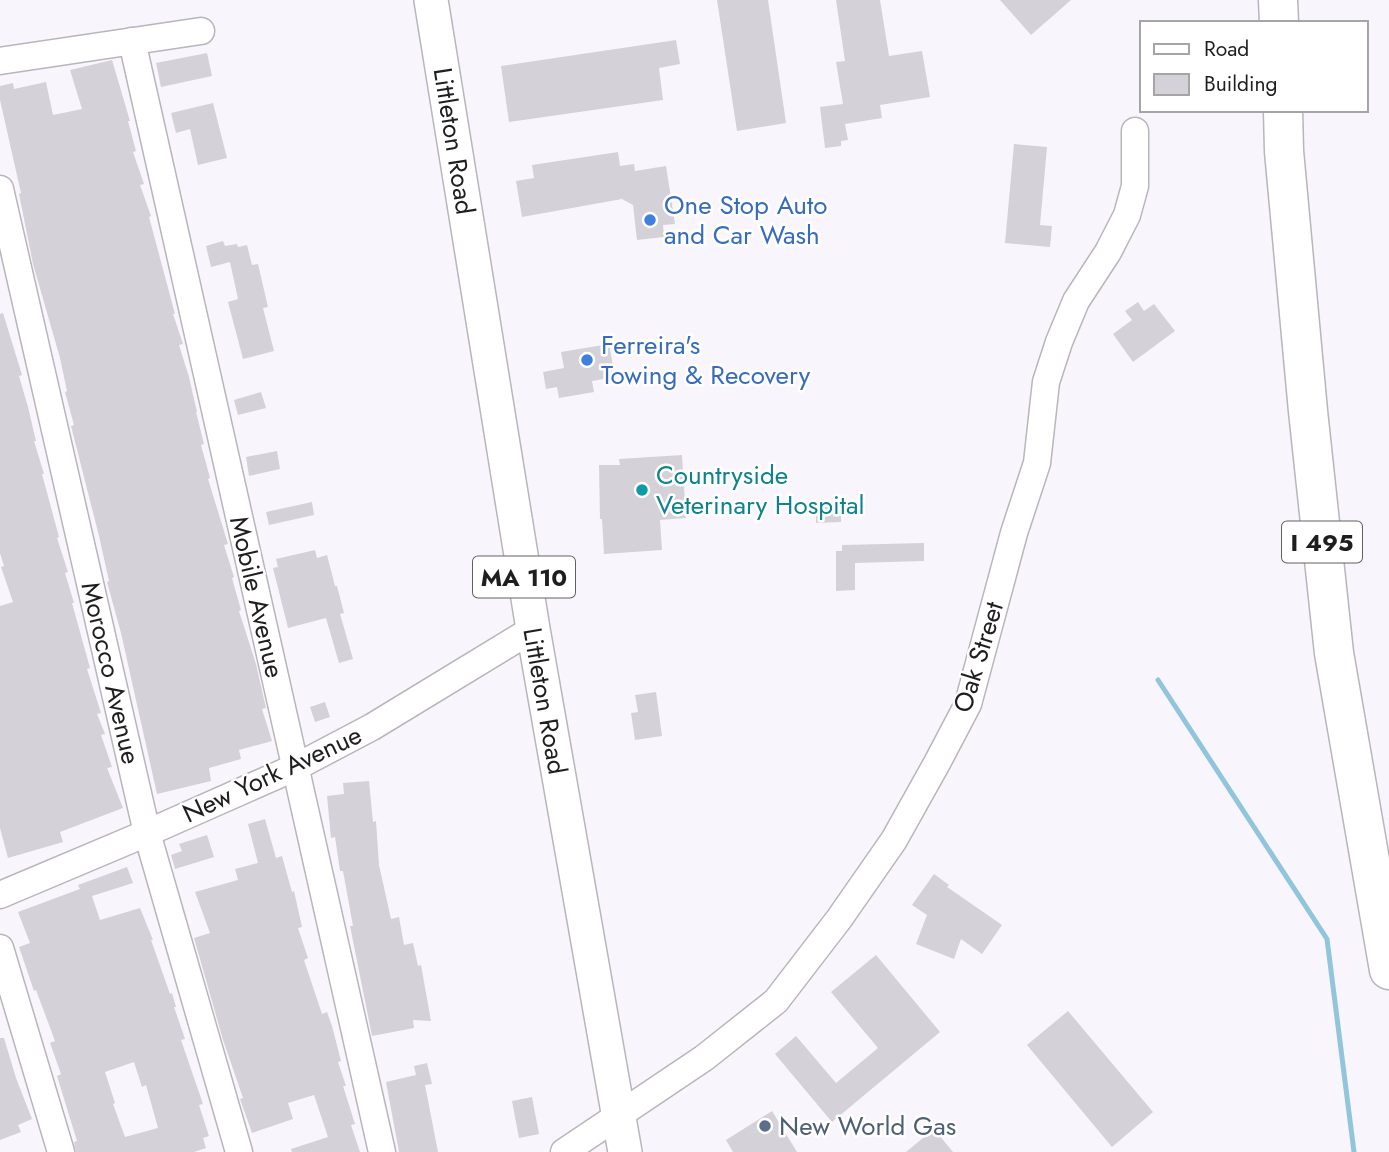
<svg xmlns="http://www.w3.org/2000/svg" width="1389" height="1152" font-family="Jost,sans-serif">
  <rect width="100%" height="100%" fill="#f9f5fc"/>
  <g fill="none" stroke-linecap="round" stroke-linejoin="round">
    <polyline stroke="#90c5db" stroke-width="5" points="1158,680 1327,939 1354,1152"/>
  </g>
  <g fill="#d5d1d8" fill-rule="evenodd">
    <polygon points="717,0 768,0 786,123 737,131"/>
    <polygon points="836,0 880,0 889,56 922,51 930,97 880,105 882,118 845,124 848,140 841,141 841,146 825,148 820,107 843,104 836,62 845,61"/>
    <polygon points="1000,0 1071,0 1031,35"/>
    <polygon points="676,40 680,64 659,68 663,100 509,122 501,66"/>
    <polygon points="207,53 212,76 161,87 156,63"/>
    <polygon points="112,60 130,121 128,121 136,151 133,152 144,184 140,185 151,216 149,217 175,314 173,314 183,344 179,345 189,377 197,412 196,412 204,444 201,445 210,478 208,479 228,544 224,545 234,577 232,578 241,610 239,611 256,664 266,708 262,709 272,741 239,750 241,759 209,768 211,781 157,794 121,633 107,582 109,581 99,536 71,426 74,425 65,392 67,391 60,358 33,264 19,194 21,193 0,100 0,86 13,83 14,89 46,82 53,115 82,109 70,70"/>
    <polygon points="213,103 227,158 198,165 190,129 176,133 171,113"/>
    <polygon points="1014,144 1047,147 1040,225 1052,226 1050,247 1005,243"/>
    <polygon points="618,152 620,166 634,164 635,171 666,166 675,224 663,225 664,237 637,240 633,205 622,199 522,217 516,181 534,178 532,165"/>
    <polygon points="223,241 225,246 237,244 238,247 247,245 252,265 258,264 268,307 263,308 274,351 243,359 228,302 238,299 230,262 211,267 206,246"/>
    <polygon points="1138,302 1144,311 1154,304 1175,331 1133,362 1113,334 1132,320 1125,311"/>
    <polygon points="3,313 22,375 19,376 28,407 36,441 34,441 44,474 42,474 59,537 57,538 68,572 65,573 74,603 72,603 90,668 87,669 101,713 97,714 105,734 101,735 112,767 107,768 123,808 60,832 63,842 8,858 0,828 0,606 13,602 1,567 4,566 0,553 0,314"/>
    <polygon points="609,344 615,377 592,381 594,392 559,398 557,387 546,389 543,372 564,368 561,352"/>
    <polygon points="261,392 266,408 238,415 234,400"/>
    <polygon points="277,451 280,469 249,476 246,457"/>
    <polygon points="682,455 686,518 660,520 662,550 604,554 602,519 600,519 599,465 620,465 619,459"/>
    <polygon points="312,502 314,515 269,525 266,512"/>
    <polygon points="816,507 841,507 841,522 816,523"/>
    <polygon points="924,543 924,561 855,563 855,590 836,591 836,551 842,551 842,545"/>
    <polygon points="315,550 317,558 327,555 335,586 337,586 344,613 340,614 353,659 339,663 326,618 288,628 273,568 278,567 276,559"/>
    <polygon points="656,692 662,736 635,740 631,713 638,712 635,695"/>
    <polygon points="325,702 330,717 315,722 310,707"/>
    <polygon points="369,781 373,822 376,821 379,865 391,919 399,917 404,945 413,943 418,966 421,965 431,1021 413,1020 414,1028 372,1036 350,926 353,926 343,871 340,871 335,837 331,838 327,796 344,794 343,783"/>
    <polygon points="265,819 276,858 282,856 292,892 294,891 302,927 298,928 308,958 304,960 322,1014 327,1012 332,1026 341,1061 338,1062 346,1086 343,1086 355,1124 351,1125 360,1152 292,1152 291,1149 328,1137 314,1095 288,1103 293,1119 252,1133 240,1099 243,1098 223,1040 194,938 210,933 195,892 238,880 235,869 258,863 248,824"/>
    <polygon points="207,835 214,857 175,869 171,855 182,851 179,844"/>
    <path d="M 127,867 L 133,883 L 92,896 L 100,920 L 140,908 L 153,940 L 151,940 L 170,994 L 172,993 L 176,1007 L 174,1007 L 185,1039 L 181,1040 L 203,1104 L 199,1105 L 209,1136 L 203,1138 L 206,1148 L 194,1152 L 76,1152 L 74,1142 L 77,1141 L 57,1076 L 61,1074 L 50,1043 L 55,1041 L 36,990 L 34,991 L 19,947 L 30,943 L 18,912 L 80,889 L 78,885 ZM 134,1062 L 142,1087 L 146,1085 L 158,1128 L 125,1137 L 113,1104 L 115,1103 L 105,1072 Z"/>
    <polygon points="934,874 949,885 947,887 1002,925 982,954 961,939 954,959 916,944 927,915 912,905"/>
    <polygon points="876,955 940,1032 832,1122 775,1054 796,1036 836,1083 878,1048 831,992"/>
    <polygon points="1068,1011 1153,1112 1112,1147 1027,1045"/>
    <polygon points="0,1038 4,1038 16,1078 32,1119 18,1125 21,1132 0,1140"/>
    <polygon points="427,1063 432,1084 425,1085 438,1152 399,1152 386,1082 416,1075 414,1066"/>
    <polygon points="532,1097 539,1134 519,1138 512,1101"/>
    <polygon points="772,1111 797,1152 733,1152 726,1140"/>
    <polygon points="934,1129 953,1152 906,1152"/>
  </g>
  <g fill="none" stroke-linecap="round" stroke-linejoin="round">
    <defs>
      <g id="minor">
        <polyline points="132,41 382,1152"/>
        <polyline points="0,61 201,31"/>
        <polyline points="0,189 147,833 239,1152"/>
        <polyline points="0,895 147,833 296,767 372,727 533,629"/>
        <polyline points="0,948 61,1152"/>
        <polyline points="564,1152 704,1058 776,1001 839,919 894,840 937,763 968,704 1014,533 1037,463 1046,382 1059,342 1076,301 1108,252 1127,215 1135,186 1135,131"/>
      </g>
      <polyline id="major" points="431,0 533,629 625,1152"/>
      <g id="highway">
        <polyline points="1278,0 1279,23"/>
        <polyline points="1283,110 1284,151 1308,411 1334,653 1389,970"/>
      </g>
    </defs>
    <use href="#minor" stroke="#b9b5bb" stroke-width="29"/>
    <use href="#major" stroke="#b9b5bb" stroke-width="36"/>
    <use href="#highway" stroke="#b9b5bb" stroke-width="41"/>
    <use href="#minor" stroke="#fff" stroke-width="26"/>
    <use href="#major" stroke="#fff" stroke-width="33"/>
    <use href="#highway" stroke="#fff" stroke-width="38"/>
  </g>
  <g fill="#3f7fe0" stroke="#fff" stroke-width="2.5">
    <circle cx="650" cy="220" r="7"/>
    <circle cx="587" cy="360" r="7"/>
  </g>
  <circle fill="#0f9aa8" stroke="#fff" stroke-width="2.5" cx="642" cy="490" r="7"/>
  <circle fill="#5c6f8a" stroke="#fff" stroke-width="2.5" cx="765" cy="1126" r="7"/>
  <g text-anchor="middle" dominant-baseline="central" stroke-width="5" stroke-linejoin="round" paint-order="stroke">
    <g fill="#fff" stroke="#626162" stroke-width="2">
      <rect x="1282" y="521.5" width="80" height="41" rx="5"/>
      <rect x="473" y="556.5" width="102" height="41" rx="5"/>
    </g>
    <g font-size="24" font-weight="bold" fill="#1f1d1f">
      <text x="1322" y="542">I 495</text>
      <text x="524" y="577">MA 110</text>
    </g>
    <g font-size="26" fill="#1f1d1f" stroke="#fff">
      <text transform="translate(454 141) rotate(81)">Littleton Road</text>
      <text transform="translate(257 597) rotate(77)">Mobile Avenue</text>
      <text transform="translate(978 657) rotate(-73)">Oak Street</text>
      <text transform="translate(111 673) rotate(77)">Morocco Avenue</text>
      <text transform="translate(545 701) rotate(80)">Littleton Road</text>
      <text transform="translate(272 774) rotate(-25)">New York Avenue</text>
    </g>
    <g font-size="26" fill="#366cbe" stroke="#fff" text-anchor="start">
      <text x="664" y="205">One Stop Auto<tspan x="664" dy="30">and Car Wash</tspan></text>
      <text x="601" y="345">Ferreira's<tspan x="601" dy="30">Towing &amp; Recovery</tspan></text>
    </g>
    <g font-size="26" fill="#0d838f" stroke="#fff" text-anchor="start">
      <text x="656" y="475">Countryside<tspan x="656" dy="30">Veterinary Hospital</tspan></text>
    </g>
    <g font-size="26" fill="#4e5e75" stroke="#fff" text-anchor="start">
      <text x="779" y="1126">New World Gas</text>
    </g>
  </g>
  <rect x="1140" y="21" width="228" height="91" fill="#ffffff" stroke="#a5a5a5" stroke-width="2"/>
  <rect x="1154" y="44" width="35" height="10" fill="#ffffff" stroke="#a5a5a5" stroke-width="2"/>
  <text x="1204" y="56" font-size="21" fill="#1f1d1f">Road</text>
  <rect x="1154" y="74" width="35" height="21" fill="#d5d1d8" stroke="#a5a5a5" stroke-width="2"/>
  <text x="1204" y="91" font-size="21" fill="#1f1d1f">Building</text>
</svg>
